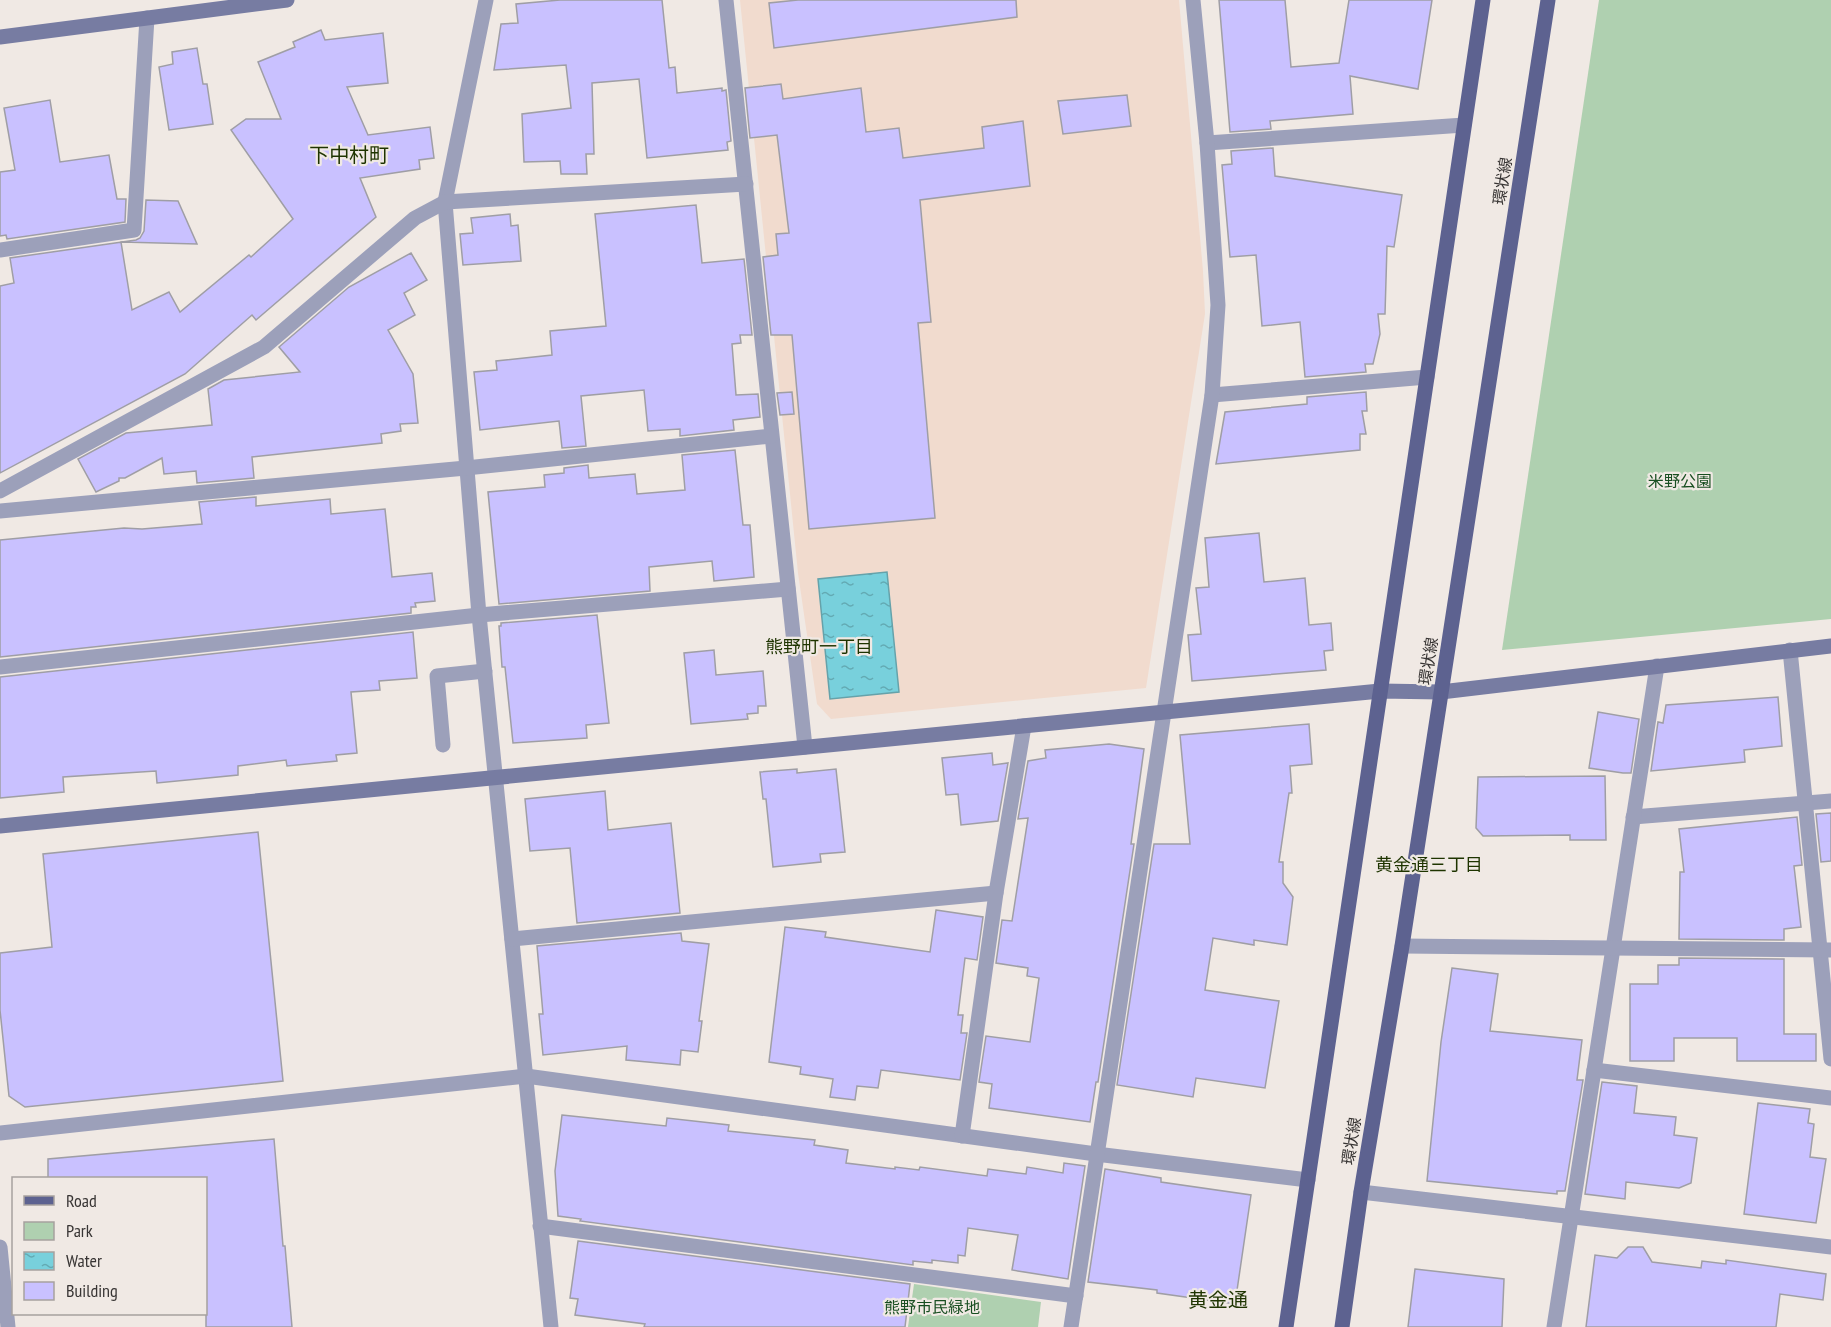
<svg xmlns="http://www.w3.org/2000/svg" width="1831" height="1327" font-family="'PT Sans Narrow','Noto Sans JP',sans-serif">
  <defs>
    <pattern id="water-ripples" width="26" height="14" patternUnits="userSpaceOnUse" patternTransform="scale(1.5)"><rect width="26" height="14" fill="#78d0dc"/><path d="M2 4q2-2 4 0t4 0M15 11q2-2 4 0t4 0" fill="none" stroke="#63aab3"/></pattern>
  </defs>
  <rect width="100%" height="100%" fill="#f0e9e4"/>
  <polygon fill="#f1dbce" points="740,0 1179,0 1203,271 1205,314 1146,688 831,719 817,704 798,573"/>
  <g fill="#afd0b0">
    <polygon points="1599,0 1831,0 1831,619 1502,650"/>
    <polygon points="914,1284 1041,1302 1038,1327 908,1327"/>
  </g>
  <polygon fill="url(#water-ripples)" stroke="#65a2aa" stroke-width="1.5" points="887,572 899,692 830,699 818,579"/>
  <g fill="#c9c1ff" stroke="#9f9ea5" stroke-width="1.5">
    <polygon points="560,0 662,0 669,68 675,67 677,93 722,88 722,91 726,90 731,141 727,142 728,150 647,158 639,79 592,83 594,154 586,154 587,174 561,174 560,161 524,162 522,114 571,108 566,65 494,70 501,24 518,23 516,4"/>
    <polygon points="798,0 1016,0 1017,17 774,48 769,3"/>
    <polygon points="1219,0 1285,0 1291,67 1339,63 1349,0 1432,0 1418,89 1350,76 1353,114 1270,121 1271,129 1230,132"/>
    <polygon points="321,30 325,40 383,33 388,83 347,87 368,135 430,127 434,158 419,160 420,169 360,178 376,217 256,320 252,315 185,374 0,473 0,286 14,283 10,258 136,240 140,238 144,231 146,200 178,201 197,244 121,242 132,310 169,292 180,312 249,255 251,257 293,219 231,130 246,119 281,119 258,62 295,47 293,42"/>
    <polygon points="197,48 203,84 207,84 213,124 169,130 159,67 173,64 172,52"/>
    <polygon points="781,84 783,99 861,88 866,132 899,128 903,158 984,148 982,127 1023,121 1030,186 920,200 931,322 918,323 935,518 809,529 792,335 771,335 763,257 778,255 776,234 789,233 777,135 750,138 745,88"/>
    <polygon points="1127,95 1131,126 1063,134 1058,101"/>
    <polygon points="50,100 60,162 109,155 117,199 126,199 125,222 7,239 6,235 0,236 0,172 15,170 4,108"/>
    <polygon points="1273,148 1275,176 1402,195 1394,247 1387,246 1385,314 1378,314 1380,334 1373,364 1365,364 1366,372 1305,377 1300,322 1262,326 1256,255 1230,257 1222,165 1232,164 1231,151"/>
    <polygon points="696,205 702,263 744,259 752,335 740,335 741,343 732,344 736,395 758,394 760,417 733,420 734,430 680,436 680,429 648,431 644,390 581,396 586,446 562,448 559,421 480,430 474,372 497,370 496,361 552,355 550,331 606,326 595,214"/>
    <polygon points="510,214 511,226 518,225 521,261 463,265 460,234 473,233 471,218"/>
    <polygon points="411,253 427,280 404,293 415,315 388,330 413,374 418,423 400,424 401,431 381,434 382,443 252,457 254,478 197,483 196,471 164,474 162,458 125,478 119,478 119,481 96,492 78,459 126,433 212,425 208,389 224,380 300,372 279,347 349,287"/>
    <polygon points="792,392 794,414 780,415 777,393"/>
    <polygon points="1366,392 1367,411 1362,411 1366,434 1360,434 1360,450 1216,464 1225,412 1307,404 1307,397"/>
    <polygon points="735,450 743,525 750,525 754,577 714,581 712,561 649,567 650,591 499,604 488,492 545,487 544,475 564,473 564,468 588,465 589,478 635,474 637,494 685,490 682,455"/>
    <polygon points="256,497 256,506 330,499 331,514 385,509 392,577 432,573 435,601 415,603 416,607 411,607 411,613 0,657 0,540 124,528 142,529 202,524 199,502"/>
    <polygon points="1259,533 1264,582 1305,578 1309,625 1331,623 1333,650 1324,651 1326,670 1192,681 1188,635 1201,634 1196,588 1209,587 1205,538"/>
    <polygon points="597,615 609,723 586,725 587,738 513,743 505,667 502,667 499,626 501,626 501,623"/>
    <polygon points="413,632 417,678 379,681 380,690 351,692 357,753 336,755 337,761 287,766 286,760 238,766 238,775 157,783 156,771 63,777 64,792 0,798 0,677"/>
    <polygon points="714,650 716,675 763,671 766,706 758,706 758,713 747,714 748,719 691,724 684,653"/>
    <polygon points="1778,697 1782,746 1744,750 1745,762 1651,771 1658,722 1663,723 1666,705"/>
    <polygon points="1598,712 1639,719 1631,773 1623,773 1589,768"/>
    <polygon points="1309,724 1312,764 1290,766 1292,793 1289,793 1279,862 1283,862 1283,883 1293,897 1287,945 1254,940 1254,945 1213,938 1205,990 1279,1001 1265,1088 1196,1078 1193,1097 1117,1085 1154,844 1190,844 1180,735"/>
    <polygon points="1109,744 1144,749 1131,844 1134,844 1098,1082 1096,1082 1090,1122 989,1108 992,1084 979,1082 986,1036 1030,1042 1039,978 1027,976 1028,968 996,963 1002,920 1012,921 1028,818 1018,819 1028,761 1046,758 1045,750"/>
    <polygon points="992,753 993,765 1008,763 998,821 961,825 958,794 946,795 942,758"/>
    <polygon points="797,769 797,773 836,769 845,852 820,854 821,862 773,867 766,799 763,799 760,772"/>
    <polygon points="1605,776 1606,840 1570,840 1570,835 1483,836 1476,828 1478,777"/>
    <polygon points="605,791 608,830 671,823 680,913 577,923 570,848 530,851 525,799"/>
    <polygon points="1831,813 1831,861 1821,862 1816,814"/>
    <polygon points="1797,817 1802,865 1794,866 1801,927 1784,929 1784,940 1679,939 1680,872 1684,872 1679,829"/>
    <polygon points="258,832 283,1081 25,1107 9,1096 0,1010 0,953 52,947 43,854"/>
    <polygon points="936,910 983,917 977,960 965,958 958,1015 963,1015 961,1033 967,1033 960,1080 881,1070 878,1088 857,1086 855,1100 830,1097 833,1079 800,1074 801,1067 769,1062 785,927 826,932 825,937 930,952"/>
    <polygon points="681,933 682,941 709,944 699,1021 702,1021 698,1052 681,1050 680,1065 626,1060 627,1046 543,1055 539,1014 543,1014 537,946"/>
    <polygon points="1679,958 1784,959 1784,1034 1816,1034 1816,1061 1737,1061 1737,1038 1674,1038 1674,1061 1630,1061 1630,984 1658,984 1658,965 1679,965"/>
    <polygon points="1452,968 1498,974 1490,1031 1582,1040 1577,1080 1583,1080 1565,1191 1557,1191 1557,1194 1427,1181 1441,1042"/>
    <polygon points="1602,1082 1637,1086 1634,1113 1676,1117 1674,1135 1697,1138 1691,1183 1679,1188 1626,1182 1625,1199 1585,1194"/>
    <polygon points="1758,1103 1810,1109 1808,1123 1814,1124 1810,1157 1826,1159 1816,1223 1744,1214"/>
    <polygon points="562,1115 666,1126 667,1118 729,1125 728,1131 815,1140 814,1145 848,1150 846,1163 895,1169 895,1167 919,1170 920,1167 987,1176 988,1169 1026,1174 1027,1167 1063,1173 1064,1163 1085,1166 1068,1279 1012,1270 1018,1235 968,1228 965,1256 958,1255 958,1263 932,1260 932,1263 913,1261 913,1265 580,1221 581,1219 558,1216 555,1171"/>
    <polygon points="274,1139 283,1246 285,1246 292,1327 206,1327 206,1179 48,1179 48,1159"/>
    <polygon points="1105,1169 1161,1178 1161,1182 1251,1195 1235,1304 1157,1293 1157,1290 1088,1282"/>
    <polygon points="578,1241 910,1284 905,1327 644,1327 645,1324 575,1315 578,1299 570,1298"/>
    <polygon points="1628,1247 1643,1247 1652,1262 1701,1268 1702,1261 1726,1264 1726,1260 1826,1274 1823,1300 1780,1294 1776,1327 1586,1327 1595,1255 1617,1258"/>
    <polygon points="1415,1269 1504,1279 1502,1327 1408,1327"/>
  </g>
  <g fill="none" stroke-linecap="round" stroke-linejoin="round">
    <g stroke="#9ca0ba" stroke-width="15">
      <polyline points="443,745 437,676 485,671"/>
      <polyline points="1633,817 1831,801"/>
      <polyline points="1594,1070 1831,1098"/>
      <polyline points="540,1226 1076,1296"/>
      <polyline points="1554,1327 1657,666"/>
    </g>
    <g stroke="#9ca0ba" stroke-width="15">
      <polyline points="486,0 445,202 479,615 551,1327"/>
      <polyline points="726,0 805,747"/>
      <polyline points="1207,143 1464,125"/>
      <polyline points="0,250 134,230 147,18"/>
      <polyline points="1212,395 1427,377"/>
      <polyline points="0,491 264,347 415,218 445,202 746,184"/>
      <polyline points="0,511 466,468 771,436"/>
      <polyline points="1790,650 1831,1059"/>
      <polyline points="0,667 479,615 788,589"/>
      <polyline points="512,939 996,893"/>
      <polyline points="1402,946 1831,950"/>
      <polyline points="0,1133 526,1076 1096,1154 1308,1180"/>
      <polyline points="962,1136 996,893 1024,726"/>
      <polyline points="1361,1192 1831,1247"/>
      <polyline points="0,1247 8,1327"/>
      <polyline points="1071,1327 1212,395 1218,305 1207,143 1193,0"/>
    </g>
    <g stroke="#777ca2" stroke-width="15">
      <polyline points="0,37 287,0"/>
      <polyline points="0,826 1380,691 1441,692 1831,646"/>
    </g>
    <g stroke="#5d6290" stroke-width="15">
      <polyline points="1286,1327 1483,0"/>
      <polyline points="1342,1327 1361,1192 1402,946 1548,0"/>
    </g>
  </g>
  <g text-anchor="middle" dominant-baseline="central" stroke-width="4.5" stroke-linejoin="round" paint-order="stroke">
    <g font-size="16" fill="#383534" stroke="#f0e9e4">
      <text transform="translate(1502 181) rotate(-81)">環状線</text>
      <text transform="translate(1428 661) rotate(-81)">環状線</text>
      <text transform="translate(1351 1141) rotate(-81)">環状線</text>
    </g>
    <g font-size="16" fill="#184e21" stroke="#f0e9e4">
      <text x="1680" y="481">米野公園</text>
      <text x="932" y="1307">熊野市民緑地</text>
    </g>
    <g font-size="18" fill="#1e3400" stroke="#f0e9e4">
      <text x="819" y="646">熊野町一丁目</text>
      <text x="1429" y="864">黄金通三丁目</text>
    </g>
    <g font-size="20" fill="#1e3400" stroke="#f0e9e4">
      <text x="349" y="155">下中村町</text>
      <text x="1218" y="1300">黄金通</text>
    </g>
  </g>
  <rect x="12" y="1177" width="195" height="138" fill="#f0e9e4" stroke="#a6a19e" stroke-width="1.5"/>
  <rect x="24" y="1196" width="30" height="9" fill="#5d6290" stroke="#a6a19e" stroke-width="1.5"/>
  <text x="66" y="1207" font-size="18" fill="#383534">Road</text>
  <rect x="24" y="1222" width="30" height="18" fill="#afd0b0" stroke="#a6a19e" stroke-width="1.5"/>
  <text x="66" y="1237" font-size="18" fill="#383534">Park</text>
  <rect x="24" y="1252" width="30" height="18" fill="url(#water-ripples)" stroke="#a6a19e" stroke-width="1.5"/>
  <text x="66" y="1267" font-size="18" fill="#383534">Water</text>
  <rect x="24" y="1282" width="30" height="18" fill="#c9c1ff" stroke="#a6a19e" stroke-width="1.5"/>
  <text x="66" y="1297" font-size="18" fill="#383534">Building</text>
</svg>
